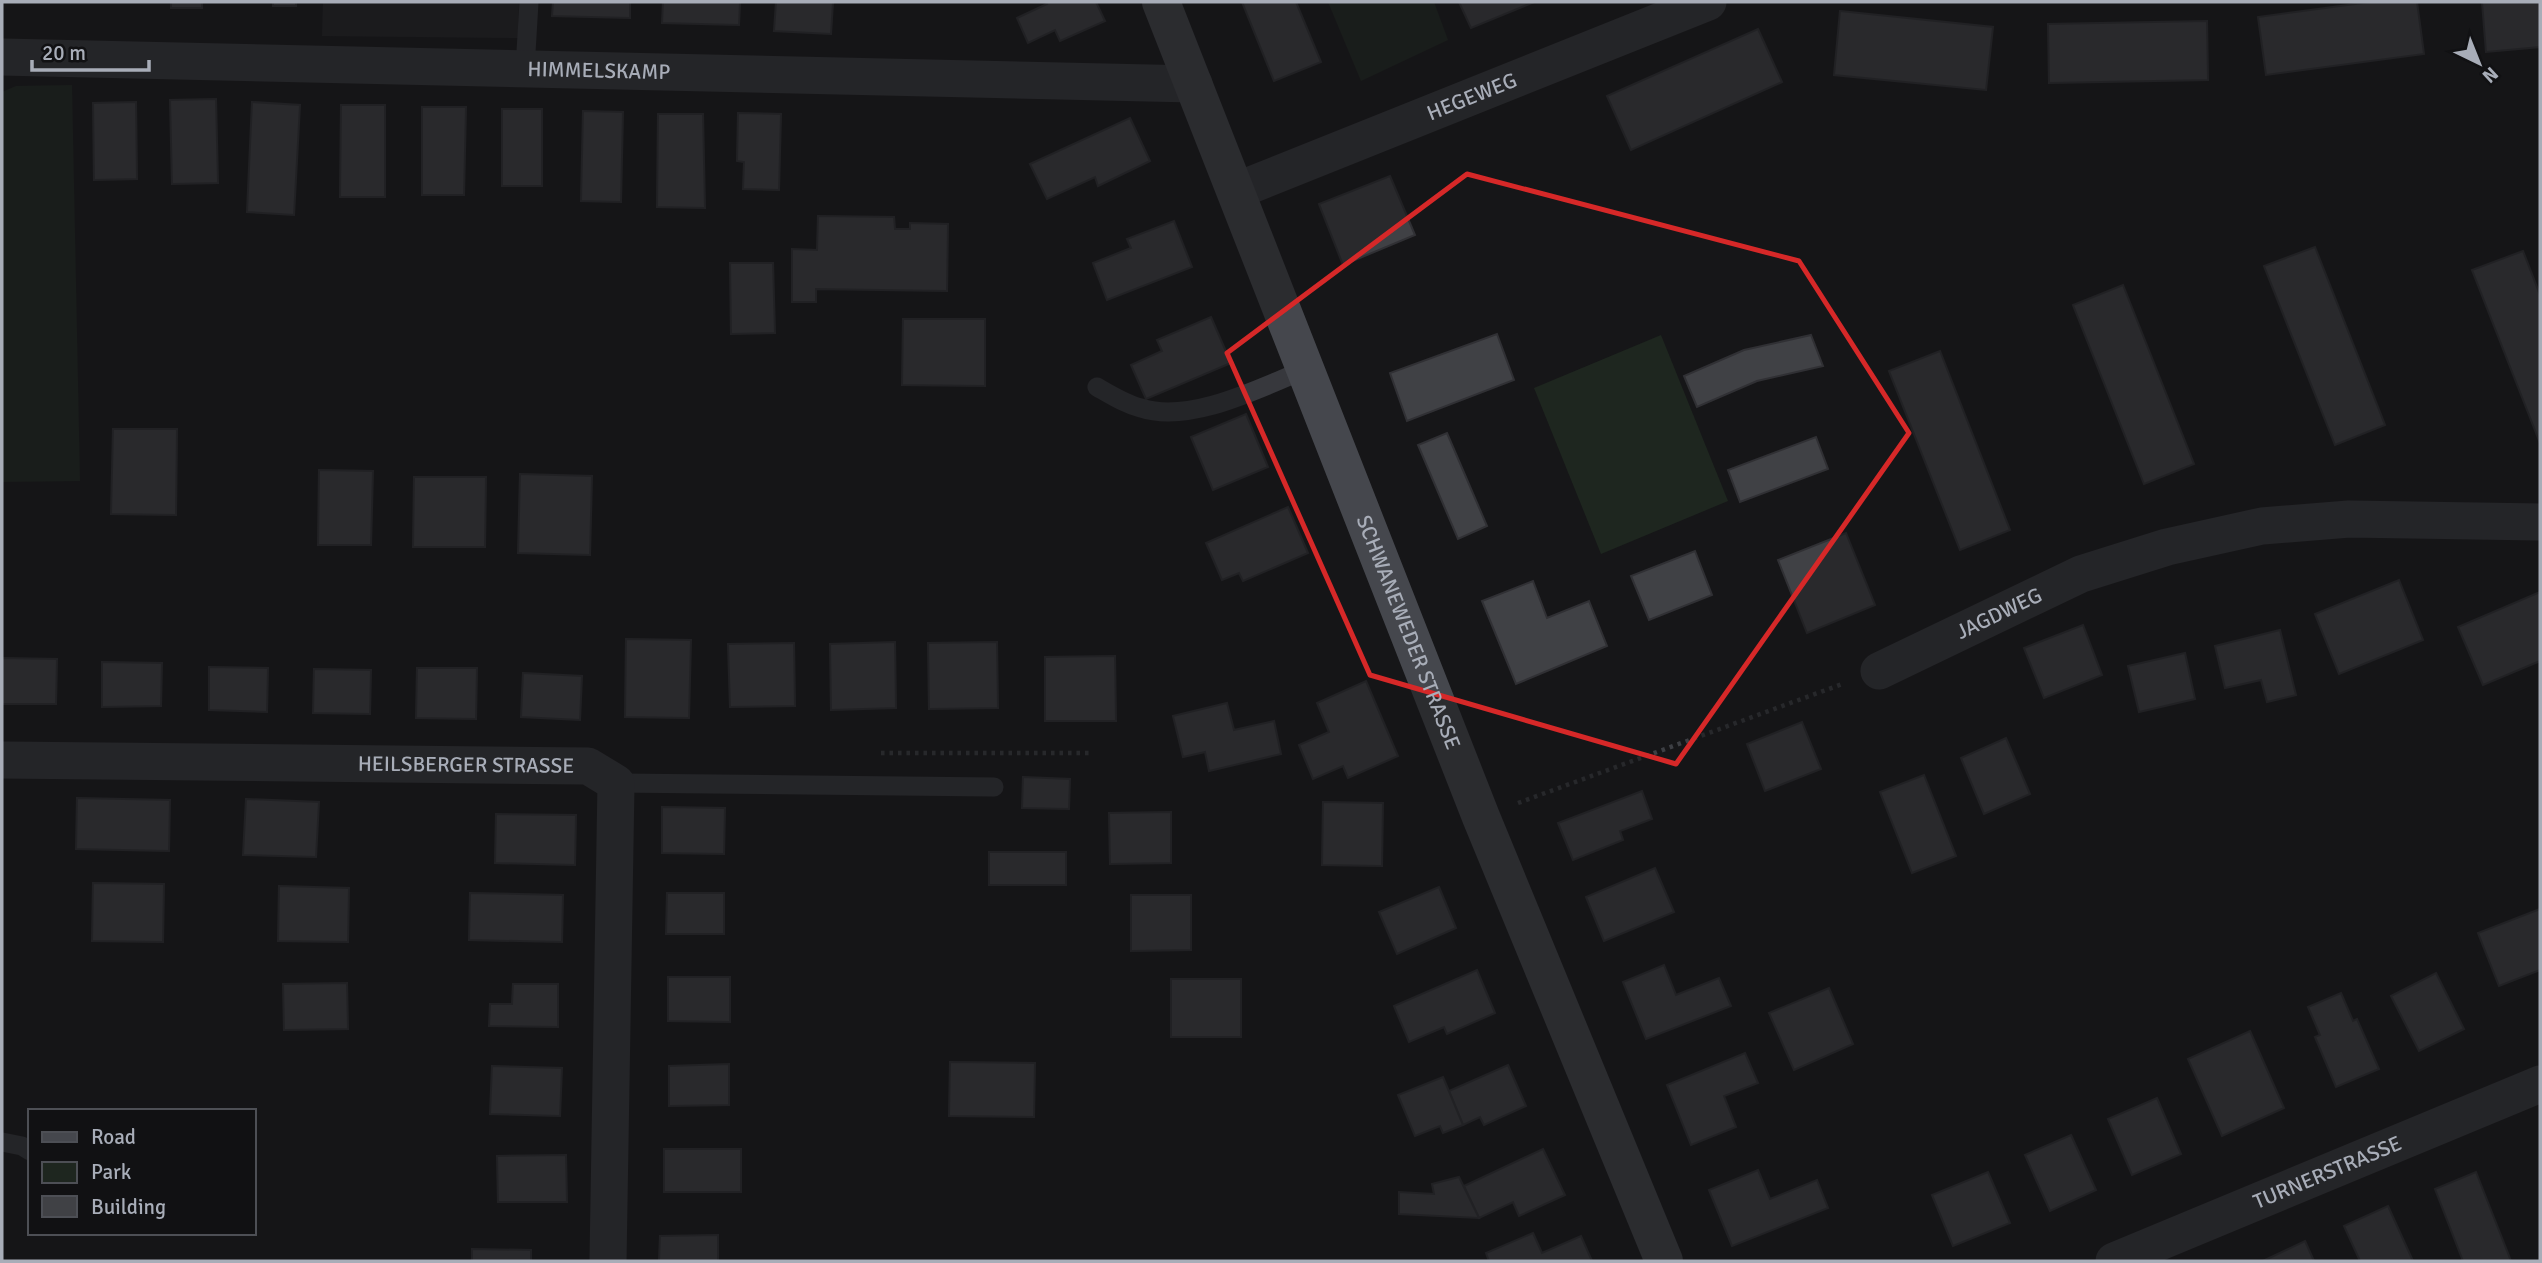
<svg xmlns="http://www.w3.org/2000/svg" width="2542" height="1263" font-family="Signika,sans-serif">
  <rect width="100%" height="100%" fill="#161618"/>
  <polygon fill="#222225" points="323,2 519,2 518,38 322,36"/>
  <g fill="#1e261f">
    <polygon points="1328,2 1434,2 1448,40 1361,81"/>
    <polygon points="72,85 80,481 2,482 2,92 16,86"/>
    <polygon points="1661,335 1728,501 1601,554 1534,388"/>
  </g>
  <g fill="#404145" stroke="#303034" stroke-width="2">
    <rect x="171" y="2" width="31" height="6"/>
    <rect x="273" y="2" width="23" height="4"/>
    <polygon points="553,2 630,2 630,18 552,16"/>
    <polygon points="663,2 740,2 739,25 662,23"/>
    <polygon points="776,2 833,2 831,34 774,31"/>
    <polygon points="1046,2 1096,2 1105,21 1060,41 1055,30 1028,43 1017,18 1047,4"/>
    <polygon points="1242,2 1296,2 1321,62 1274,81"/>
    <polygon points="1459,2 1534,2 1471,28"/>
    <polygon points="2370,2 2417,2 2424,54 2266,75 2258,17"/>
    <polygon points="2482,2 2540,2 2540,47 2486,52"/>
    <polygon points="1840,11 1993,27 1986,90 1834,75"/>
    <polygon points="2207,21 2208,80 2049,83 2048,24"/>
    <polygon points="1758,29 1782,82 1631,150 1607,96"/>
    <polygon points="216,99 218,183 172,184 170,100"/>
    <polygon points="136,102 137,179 94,180 93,103"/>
    <polygon points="252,102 300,105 294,215 247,212"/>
    <polygon points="341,105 385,105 385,197 340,197"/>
    <polygon points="422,107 466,107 464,195 422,195"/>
    <rect x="502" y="109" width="40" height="77"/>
    <polygon points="583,111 623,112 621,202 581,201"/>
    <polygon points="738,113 781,114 779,190 743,189 744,162 737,161"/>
    <polygon points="658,114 703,114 705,208 657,207"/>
    <polygon points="1130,118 1150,161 1098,186 1095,177 1047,199 1030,164"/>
    <polygon points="1390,176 1415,235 1343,265 1319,204"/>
    <polygon points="818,216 894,217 895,229 910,229 910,223 948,224 947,291 816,289 816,302 792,302 792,249 817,250"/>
    <polygon points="1174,221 1192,267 1107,300 1093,263 1131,248 1127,239"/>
    <polygon points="2315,247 2385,425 2335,445 2264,266"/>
    <polygon points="2523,251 2540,295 2540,443 2472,270"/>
    <polygon points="730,263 773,263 775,333 731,334"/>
    <polygon points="2123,285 2194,464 2144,484 2073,305"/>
    <polygon points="1211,317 1231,363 1146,399 1131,365 1162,351 1157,340"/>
    <polygon points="903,319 985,319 985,386 902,385"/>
    <polygon points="1497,334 1514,380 1407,421 1390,373"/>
    <polygon points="1811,335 1823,366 1757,381 1697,407 1684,376 1744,350"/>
    <polygon points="1940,351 2010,530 1960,550 1889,371"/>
    <polygon points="1246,414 1268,467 1213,490 1191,437"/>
    <polygon points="113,429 177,429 176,515 111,514"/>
    <polygon points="1447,433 1487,526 1458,539 1418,445"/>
    <polygon points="1816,437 1828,469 1740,502 1728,470"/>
    <polygon points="319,470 373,471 371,545 318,545"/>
    <polygon points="520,474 592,476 590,555 518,553"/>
    <polygon points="414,477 486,477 485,547 413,547"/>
    <polygon points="1288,507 1308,553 1243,581 1239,573 1222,580 1206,543"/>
    <polygon points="1846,533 1875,605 1807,633 1778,560"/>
    <polygon points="1695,551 1712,595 1649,620 1631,576"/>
    <polygon points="2399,580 2423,640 2339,674 2315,614"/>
    <polygon points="1533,581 1547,618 1589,601 1607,646 1516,684 1482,601"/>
    <polygon points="2540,592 2540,661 2483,685 2458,627"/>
    <polygon points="2083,625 2102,675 2044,698 2024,648"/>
    <polygon points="2280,630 2296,695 2267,702 2261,680 2225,688 2215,646"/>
    <polygon points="626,639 691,640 689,718 625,717"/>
    <polygon points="895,642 896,708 831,710 830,644"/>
    <polygon points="997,642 998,708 929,709 928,643"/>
    <polygon points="794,643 795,706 730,707 728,644"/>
    <polygon points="2185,653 2195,699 2139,712 2128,666"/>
    <polygon points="1115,656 1116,721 1045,721 1045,657"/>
    <polygon points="2,658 57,659 56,704 2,704"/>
    <polygon points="102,662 162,663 161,706 102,707"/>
    <polygon points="209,667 268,668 267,712 209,710"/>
    <polygon points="417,668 477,668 476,719 416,718"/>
    <polygon points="314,669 371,670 370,714 313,713"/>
    <polygon points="523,673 582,676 580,720 521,717"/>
    <polygon points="1366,681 1398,756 1348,778 1343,766 1313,779 1299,745 1329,732 1317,703"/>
    <polygon points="1227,703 1234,730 1274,721 1281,754 1209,771 1205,752 1183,757 1173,716"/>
    <polygon points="1802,722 1821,769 1765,791 1747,744"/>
    <polygon points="2006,738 2030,794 1984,814 1961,758"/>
    <polygon points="1924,775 1956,856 1912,873 1880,792"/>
    <polygon points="1023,777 1070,779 1069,809 1022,808"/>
    <polygon points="1642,791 1652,819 1620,831 1623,840 1573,860 1558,823"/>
    <polygon points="77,798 170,800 169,851 76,849"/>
    <polygon points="246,799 319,802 316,857 243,855"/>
    <polygon points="1323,802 1383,803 1382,866 1322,865"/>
    <polygon points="662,807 725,808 724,854 662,853"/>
    <polygon points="1171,812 1171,863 1110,864 1109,813"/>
    <polygon points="496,814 576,815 575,865 495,863"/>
    <rect x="989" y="852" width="77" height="33"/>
    <polygon points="1655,868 1674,912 1604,941 1586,897"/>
    <polygon points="93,883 164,884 163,942 92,941"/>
    <polygon points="279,886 349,888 348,942 278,941"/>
    <polygon points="1439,887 1456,928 1397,954 1379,912"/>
    <polygon points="470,893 563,895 562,942 469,940"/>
    <polygon points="667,893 724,893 724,934 666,934"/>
    <polygon points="1131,895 1191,895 1191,950 1131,951"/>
    <polygon points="2540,909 2540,970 2499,986 2478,933"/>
    <polygon points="1664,965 1676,995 1719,978 1731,1006 1646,1039 1623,982"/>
    <polygon points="1477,970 1495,1013 1447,1034 1444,1027 1409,1042 1394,1006"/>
    <polygon points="2436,973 2464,1029 2419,1051 2391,996"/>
    <polygon points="668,977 730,977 730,1022 668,1021"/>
    <rect x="1171" y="979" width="70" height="58"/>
    <polygon points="347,983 348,1029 284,1030 283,984"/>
    <polygon points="513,984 558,984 558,1027 489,1026 490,1004 512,1004"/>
    <polygon points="1829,988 1853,1044 1794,1070 1769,1013"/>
    <polygon points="2341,993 2353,1021 2357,1019 2379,1069 2336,1087 2315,1037 2320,1035 2308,1007"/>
    <polygon points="2250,1031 2284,1108 2222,1136 2188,1059"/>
    <polygon points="1745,1053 1758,1083 1724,1096 1736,1127 1691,1145 1667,1085"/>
    <polygon points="950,1062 1035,1063 1034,1117 949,1116"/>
    <polygon points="729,1064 729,1105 669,1106 669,1066"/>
    <polygon points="1508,1065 1526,1106 1484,1125 1480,1117 1463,1125 1449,1091"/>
    <polygon points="492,1066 562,1068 560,1116 490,1114"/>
    <polygon points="1443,1077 1463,1125 1443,1133 1440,1126 1415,1136 1398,1095"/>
    <polygon points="2157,1098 2181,1154 2132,1175 2108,1119"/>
    <polygon points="2071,1135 2096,1190 2050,1211 2025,1155"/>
    <rect x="664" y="1149" width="77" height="43"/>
    <polygon points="1543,1149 1565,1195 1519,1216 1513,1202 1479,1218 1464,1186"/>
    <polygon points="566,1155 567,1202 498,1202 497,1156"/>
    <polygon points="1758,1170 1770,1199 1817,1180 1828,1208 1732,1246 1709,1190"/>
    <polygon points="1988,1172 2010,1223 1953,1246 1932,1195"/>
    <polygon points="2476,1172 2511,1261 2463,1261 2435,1189"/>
    <polygon points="1459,1177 1479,1218 1399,1214 1399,1192 1434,1194 1432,1184"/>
    <polygon points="2388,1206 2413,1261 2360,1261 2344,1226"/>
    <polygon points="1533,1233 1542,1253 1581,1236 1592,1261 1489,1261 1486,1253"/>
    <polygon points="718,1235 718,1261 659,1261 660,1236"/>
    <polygon points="2305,1241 2314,1261 2263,1261"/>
    <polygon points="472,1249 531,1250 531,1261 472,1261"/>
  </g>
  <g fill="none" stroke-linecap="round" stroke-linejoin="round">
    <g stroke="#3d3f44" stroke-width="4.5" stroke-dasharray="3.5 5" stroke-linecap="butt">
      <polyline points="881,753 1090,753"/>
      <polyline points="1518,803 1845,683"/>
    </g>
    <g stroke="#37383d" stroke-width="19">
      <polyline points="525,69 529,2"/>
      <path d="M 1097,387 C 1111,395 1125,404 1141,408 C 1190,424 1260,388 1306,369"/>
      <polyline points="616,783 994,787"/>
      <polyline points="2,1142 22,1146 30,1151"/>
    </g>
    <g stroke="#37383d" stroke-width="37">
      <path id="s1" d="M 2,57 L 1194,84"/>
      <path id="s2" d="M 1236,191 L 1708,2"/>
      <path id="s3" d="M 1879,671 L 2081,574 L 2167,547 L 2262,526 L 2349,519 L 2540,522"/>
      <path id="s4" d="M 2,760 L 588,766 L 616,783 L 608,1261"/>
      <path id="s5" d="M 2114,1261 L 2540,1084"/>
    </g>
    <path stroke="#45474d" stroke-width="38" id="s6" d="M 1161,2 L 1481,817 L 1664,1261"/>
  </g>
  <path d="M0 0H2542V1263H0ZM 1467,174 L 1799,261 L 1909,433 L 1676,764 L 1370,675 L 1227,353 Z" fill="#161618" fill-opacity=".55" fill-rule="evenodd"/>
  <path fill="none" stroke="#d62828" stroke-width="5" stroke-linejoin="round" d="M 1467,174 L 1799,261 L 1909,433 L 1676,764 L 1370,675 L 1227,353 Z"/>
  <g text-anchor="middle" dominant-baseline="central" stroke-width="6" stroke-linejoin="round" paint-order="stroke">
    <g font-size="21" fill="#a8adb8" stroke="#111113">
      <text stroke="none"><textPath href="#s1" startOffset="597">HIMMELSKAMP</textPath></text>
      <text stroke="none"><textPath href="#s2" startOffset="254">HEGEWEG</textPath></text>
      <text stroke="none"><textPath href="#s3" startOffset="133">JAGDWEG</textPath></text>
      <text stroke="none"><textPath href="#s6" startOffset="677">SCHWANEWEDER STRASSE</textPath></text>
      <text stroke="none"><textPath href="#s4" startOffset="464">HEILSBERGER STRASSE</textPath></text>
      <text stroke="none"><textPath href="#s5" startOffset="231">TURNERSTRASSE</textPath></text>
    </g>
  </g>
  <rect width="2542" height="1263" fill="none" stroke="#a8adb8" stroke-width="7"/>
  <rect x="28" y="1109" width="228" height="126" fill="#111113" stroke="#4d4f55" stroke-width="2"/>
  <rect x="42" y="1132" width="35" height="10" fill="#45474d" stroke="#4d4f55" stroke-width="2"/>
  <text x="91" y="1144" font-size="21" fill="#a8adb8">Road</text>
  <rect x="42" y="1162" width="35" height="21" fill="#1e261f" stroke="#4d4f55" stroke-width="2"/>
  <text x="91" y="1179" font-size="21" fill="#a8adb8">Park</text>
  <rect x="42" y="1196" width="35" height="21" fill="#404145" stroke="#4d4f55" stroke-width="2"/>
  <text x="91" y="1214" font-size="21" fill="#a8adb8">Building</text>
  <g transform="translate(2479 63) rotate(137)" stroke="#111113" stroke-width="5" paint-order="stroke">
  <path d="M0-5L12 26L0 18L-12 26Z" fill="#a8adb8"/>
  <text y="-10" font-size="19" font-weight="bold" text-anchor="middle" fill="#a8adb8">N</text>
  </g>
  <path d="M32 60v10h117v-10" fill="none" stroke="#a8adb8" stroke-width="3.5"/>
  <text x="42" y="60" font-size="21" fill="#a8adb8" stroke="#111113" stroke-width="5" paint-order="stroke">20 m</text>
</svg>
